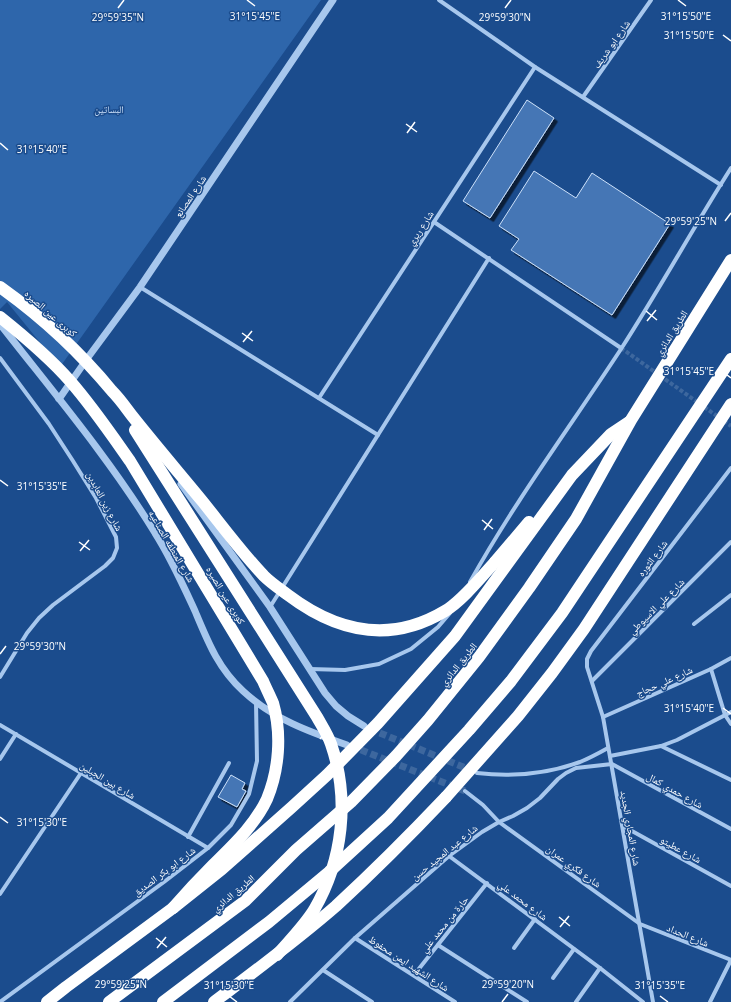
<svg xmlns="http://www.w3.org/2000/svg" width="731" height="1002" font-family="'Open Sans','Noto Naskh Arabic',sans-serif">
  <defs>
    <filter id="shadow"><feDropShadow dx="3.5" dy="3.5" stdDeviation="0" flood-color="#0009"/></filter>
  </defs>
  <rect width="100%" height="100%" fill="#1b4c8d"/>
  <polygon fill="#2e66ab" points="0,0 321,0 60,367 7,302 0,309"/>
  <g fill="#4476b5" stroke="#cde1fa" filter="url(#shadow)">
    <polygon points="527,100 554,118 490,218 463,201"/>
    <polygon points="534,171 576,198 592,173 670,224 612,315 511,250 519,239 499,226"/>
    <polygon points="231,775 245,783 242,789 246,791 237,807 218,797"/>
  </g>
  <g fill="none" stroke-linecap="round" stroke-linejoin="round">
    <polyline stroke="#3d679e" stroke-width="4" stroke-dasharray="4 2" stroke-linecap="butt" points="621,348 731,426"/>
    <g stroke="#3d679e" stroke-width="7" stroke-dasharray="7 3.5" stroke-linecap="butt">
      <polyline points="370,729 473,771"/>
      <polyline points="351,746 465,791"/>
    </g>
    <g stroke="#a7c7ed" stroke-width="4">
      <polyline points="439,0 535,67 721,185"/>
      <polyline points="583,97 651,0"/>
      <polyline points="434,222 621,348"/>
      <polyline points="140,287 378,435"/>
      <polyline points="0,358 49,424 73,461 96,498 116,537 117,548 113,558 105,566 53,605 39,618 27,633 0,677"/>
      <polyline points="319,398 535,67"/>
      <path d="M 470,582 C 515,501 570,427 621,349 C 659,290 693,228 731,168"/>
      <polyline points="270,607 489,258"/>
      <polyline points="694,624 731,595"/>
      <polyline points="310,669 345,670 379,664 411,649 438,627 450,613"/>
      <polyline points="711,669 725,715 731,724"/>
      <polyline points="592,681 731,542"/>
      <polyline points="603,717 711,669 731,658"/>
      <polyline points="0,725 208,848"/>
      <polyline points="661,746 731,780"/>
      <polyline points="610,756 661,746 677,740 731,712"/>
      <polyline points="0,759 16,734"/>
      <path d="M 477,773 C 512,777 547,774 580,762 C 590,758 599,753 608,748"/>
      <polyline points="465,791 483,805 499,822 640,924 731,960"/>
      <polyline points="623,826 731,886"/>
      <polyline points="188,837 229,763"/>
      <polyline points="449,856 600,968 643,1002"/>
      <polyline points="0,894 81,773"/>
      <polyline points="355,938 455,1002"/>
      <polyline points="438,945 527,1002"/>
      <polyline points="514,948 535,919"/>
      <polyline points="323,970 372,1002"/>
      <polyline points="414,975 487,883"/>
      <polyline points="553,978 574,949"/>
      <polyline points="0,1002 164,882 208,848 231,825 249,794 257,761 256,702"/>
      <polyline points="290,1002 355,938 449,856 482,832 499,822 513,816 527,808 540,798 558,779 566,773 576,768 612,764 731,829"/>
      <polyline points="576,1002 600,968"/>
      <polyline points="653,1002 603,717 587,667 587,659 591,651 731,468"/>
      <polyline points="710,1002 731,960"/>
    </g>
    <g stroke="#a7c7ed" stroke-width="7">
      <path d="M 0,324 C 53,392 110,459 155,533 C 171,558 183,585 195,611 C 208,642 218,668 243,691 C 273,719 310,732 347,745"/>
      <polyline points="59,399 89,356 140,287 333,0"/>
      <polyline points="181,484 270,607 325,693 336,706 348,716 364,726"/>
    </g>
    <g stroke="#fff" stroke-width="12">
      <polyline points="495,562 529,522"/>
      <polyline points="47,1002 66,987 173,908 222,869 292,807 327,775 378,723 455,636 572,475 611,434 629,422"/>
      <polyline points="109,1002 245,901 296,850 351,802 396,756 428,720 479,657 529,588 576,519 631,420 731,260"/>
      <polyline points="163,1002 269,922 329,872 388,818 469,730 511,681 562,613 731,359"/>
      <path d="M 214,1002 C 255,971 297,940 336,906 C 374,871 410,835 446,797"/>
    </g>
    <g stroke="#fff" stroke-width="12">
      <path d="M 0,287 C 42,317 79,351 112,391 C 120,399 126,408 133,417 C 156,446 180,474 203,502 C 223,527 242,553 264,576 C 271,583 280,589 288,595 C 337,632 390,644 445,611 C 463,600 481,577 495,562"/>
      <path d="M 0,317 C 25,337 49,357 70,381 C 92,406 111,434 130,461 L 263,681 C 266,688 270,696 273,703 C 282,734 279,770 267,799 C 255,825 232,846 213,865 C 199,879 186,893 173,908"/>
      <path d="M 135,430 L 317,717 C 322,726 328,735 331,744 C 350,799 343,860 314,910 C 304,926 290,940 277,955"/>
      <polyline points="446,797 518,716 552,673 584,629 731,404"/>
    </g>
  </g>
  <path fill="none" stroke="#fff" stroke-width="1.5" d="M 247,0 L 255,6M 678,0 L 686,6M 118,8 L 124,0M 505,8 L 511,0M 723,35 L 731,41M 406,124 L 417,132M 407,133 L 415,122M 0,143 L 8,150M 725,221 L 731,213M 646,311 L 657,320M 647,321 L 656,310M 242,333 L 253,341M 243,342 L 252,331M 723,372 L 731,378M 0,480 L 8,486M 482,520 L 493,529M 484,530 L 492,519M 79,542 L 90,550M 80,551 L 89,540M 0,654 L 6,646M 723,708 L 731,714M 319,729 L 330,738M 320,739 L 329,728M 0,817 L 8,823M 559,917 L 570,926M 560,927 L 569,916M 156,938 L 167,947M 157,948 L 166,937M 229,996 L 237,1002M 660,996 L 668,1002M 115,1002 L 121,994M 502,1002 L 508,994"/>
  <g text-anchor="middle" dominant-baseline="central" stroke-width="3" stroke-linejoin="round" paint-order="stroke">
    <g font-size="10" fill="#fff" stroke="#1b4c8d">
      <text transform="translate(611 44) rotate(-55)">شارع ابو شريف</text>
      <text transform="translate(190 196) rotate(-56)">شارع المصانع</text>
      <text transform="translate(420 228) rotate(-57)">شارع ريري</text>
      <text transform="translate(51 313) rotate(41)">كوبرى عين الصيره</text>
      <text transform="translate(671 333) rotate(-58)">الطريق الدائري</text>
      <text transform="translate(105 501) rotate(62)">شارع زين العابدين</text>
      <text transform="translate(172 546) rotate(60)">شارع المنطقه الصناعيه</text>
      <text transform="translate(652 558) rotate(-53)">شارع الثوره</text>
      <text transform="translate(226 595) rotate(59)">كوبرى عين الصيره</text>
      <text transform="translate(656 606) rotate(-45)">شارع علي الاسيوطي</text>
      <text transform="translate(458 664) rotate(-51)">الطريق الدائري</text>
      <text transform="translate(664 681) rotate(-24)">شارع علي حجاج</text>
      <text transform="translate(108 780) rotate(31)">شارع بين الجبلين</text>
      <text transform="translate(675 790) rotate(29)">شارع حمدي كمال</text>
      <text transform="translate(631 828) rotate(80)">شارع المجاري الجديد</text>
      <text transform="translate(681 849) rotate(29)">شارع عطيتو</text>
      <text transform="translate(444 852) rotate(-39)">شارع عبد المجيد حسن</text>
      <text transform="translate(574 866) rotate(36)">شارع فكري عمران</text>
      <text transform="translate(164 871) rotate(-37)">شارع ابو بكر الصديق</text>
      <text transform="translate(233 893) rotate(-40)">الطريق الدائري</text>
      <text transform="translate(523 900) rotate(37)">شارع محمد علي</text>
      <text transform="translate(444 924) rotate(-51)">حارة من محمد علي</text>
      <text transform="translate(688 935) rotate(22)">شارع الحداد</text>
      <text transform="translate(409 963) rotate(33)">شارع الشهيد ايمن محفوظ</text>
    </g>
    <g font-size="10" fill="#cde1fa" stroke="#1b4c8d">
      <text x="109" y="109">البساتين</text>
    </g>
  </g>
  <g font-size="10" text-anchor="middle" fill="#fff" stroke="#1b4c8d" stroke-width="3" stroke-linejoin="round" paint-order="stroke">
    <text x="255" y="20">31°15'45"E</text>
    <text x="686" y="20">31°15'50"E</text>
    <text x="118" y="21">29°59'35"N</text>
    <text x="505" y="21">29°59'30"N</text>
    <text x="689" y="39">31°15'50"E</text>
    <text x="42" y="153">31°15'40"E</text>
    <text x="691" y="225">29°59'25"N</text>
    <text x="689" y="375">31°15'45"E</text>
    <text x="42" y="490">31°15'35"E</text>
    <text x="40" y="650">29°59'30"N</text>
    <text x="689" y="712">31°15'40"E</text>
    <text x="42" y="826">31°15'30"E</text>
    <text x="121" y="988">29°59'25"N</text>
    <text x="508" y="988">29°59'20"N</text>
    <text x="229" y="989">31°15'30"E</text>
    <text x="660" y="989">31°15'35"E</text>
  </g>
</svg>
